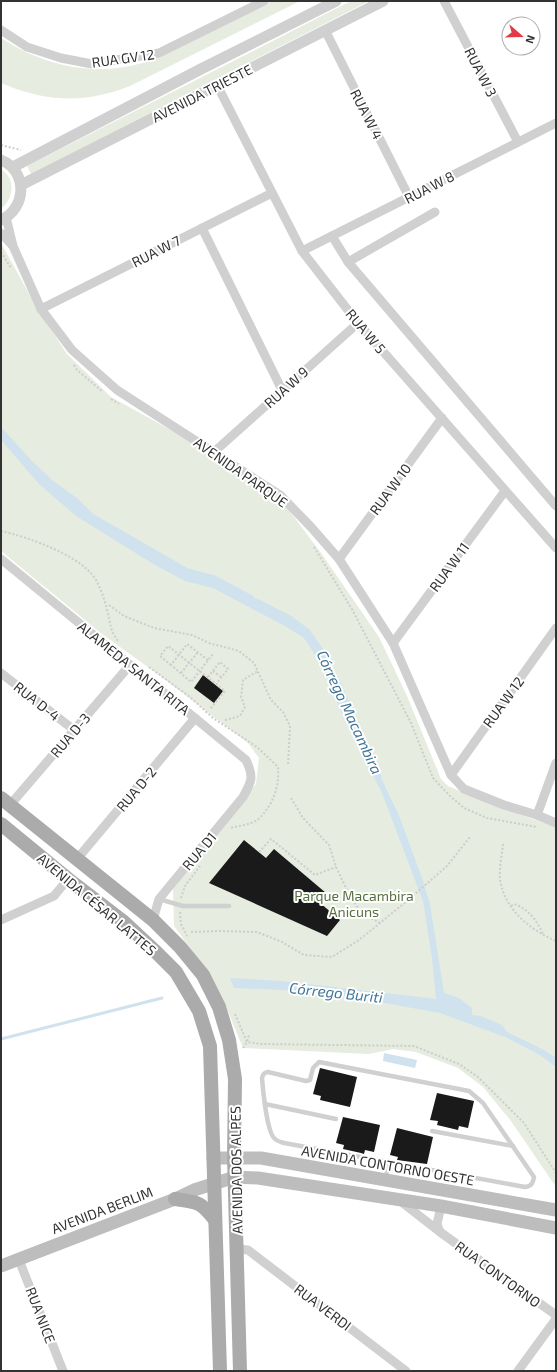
<svg xmlns="http://www.w3.org/2000/svg" width="557" height="1372" font-family="'Exo 2',sans-serif">
  <rect width="100%" height="100%" fill="#fff"/>
  <g fill="#e6ecdf">
    <path d="M 272,1 L 300,1 L 130,86 C 85,104 45,102 1,83 L 1,38 C 46,67 97,78 149,61 C 167,54 184,45 201,36 C 225,24 249,13 272,1 Z"/>
    <polygon points="351,1 369,1 31,174 27,166"/>
    <path d="M 1,169 C 16,179 14,198 1,209 Z"/>
    <polygon points="1,243 38,310 67,354 111,397 216,455 254,482 288,509 321,553 379,637 407,696 441,779 448,786 501,808 556,827 556,1187 511,1121 483,1087 458,1068 416,1052 393,1049 369,1054 243,1048 227,1009 207,971 174,926 173,889 214,836 256,784 259,758 248,743 159,675 102,634 1,551"/>
  </g>
  <g fill="#cfe2ee">
    <polygon points="1,429 29,460 52,482 77,500 92,515 188,570 215,577 290,617 309,631 330,663 378,772 398,813 422,878 430,904 444,993 459,998 472,1008 472,1015 481,1016 502,1025 507,1032 544,1050 556,1058 556,1067 540,1055 505,1037 440,1013 346,996 282,990 234,988 230,978 282,981 436,999 432,958 423,901 382,793 344,719 323,667 304,638 285,626 213,588 185,581 155,565 76,516 39,484 1,440"/>
    <polygon points="384,1053 417,1060 415,1068 383,1061"/>
  </g>
  <g fill="none" stroke-linecap="round" stroke-linejoin="round">
    <g stroke="#cfe2ee" stroke-width="3">
      <polyline points="1,429 29,460 52,482 77,500 92,515 188,570 215,577 252,597"/>
      <polyline points="257,600 290,617 309,631 331,664"/>
      <polyline points="338,680 380,776"/>
      <polyline points="1,1039 162,998"/>
    </g>
  </g>
  <g fill="#1a1a1a">
    <polygon points="203,675 223,691 214,703 194,688"/>
    <polygon points="244,840 266,858 274,849 326,893 319,902 340,920 327,936 209,883"/>
    <polygon points="320,1068 357,1077 350,1107 320,1100 321,1096 313,1094"/>
    <polygon points="437,1093 474,1101 468,1128 459,1126 458,1130 437,1125 438,1121 430,1120"/>
    <polygon points="343,1117 380,1125 374,1152 365,1150 364,1154 361,1153 343,1149 344,1145 336,1143"/>
    <polygon points="397,1128 433,1137 427,1164 397,1160 398,1157 390,1155"/>
  </g>
  <g fill="none" stroke-linecap="round" stroke-linejoin="round">
    <g stroke="#cdcdcd" stroke-width="2" stroke-dasharray="2 2" stroke-linecap="butt">
      <polyline points="1,145 21,150"/>
      <polyline points="1,252 11,268"/>
      <polyline points="74,365 77,370 103,392"/>
      <polyline points="111,399 119,404"/>
      <path d="M 1,531 C 28,537 87,557 98,584 C 102,592 105,601 107,610 C 111,623 109,629 118,641"/>
      <polyline points="314,547 353,611 411,723 433,778 450,796 464,808 487,818 537,827"/>
      <polyline points="109,605 124,616 154,628 192,635 209,643 239,651 254,663 271,700 283,712 290,726 288,766"/>
      <polyline points="208,660 187,644 171,665 191,682 213,654"/>
      <polyline points="171,665 160,656 168,646 225,691 210,709"/>
      <path d="M 149,667 L 190,697 L 213,718 L 257,747 L 278,767 C 280,786 272,808 257,820 C 250,825 238,826 230,828"/>
      <polyline points="213,671 221,677"/>
      <polyline points="181,673 198,652"/>
      <polyline points="208,677 220,662 228,669 216,684"/>
      <polyline points="225,720 240,716 245,707 241,697 243,680 258,671"/>
      <polyline points="291,798 303,818 329,845 336,867 348,892 361,913 380,923"/>
      <path d="M 503,844 C 502,855 499,868 500,879 C 504,909 530,930 556,941"/>
      <polyline points="259,852 271,839 315,875 336,867"/>
      <polyline points="181,898 185,886 200,866"/>
      <path d="M 511,906 L 514,904 C 529,909 537,921 543,934"/>
      <polyline points="180,912 181,924 187,936"/>
      <polyline points="191,932 218,931 257,932 282,942 304,955 332,957 359,940 407,901 447,866 470,837"/>
      <polyline points="235,1014 247,1042 261,1044 414,1046 459,1064 478,1077 524,1123 556,1173"/>
      <polyline points="243,1048 247,1042 249,1035"/>
    </g>
    <g stroke="#d0d0d0" stroke-width="4.5">
      <polyline points="159,899 183,906 229,906"/>
      <path d="M 319,1062 L 469,1091 L 483,1103 L 534,1177 C 533,1183 532,1186 525,1187 L 284,1143 C 281,1142 277,1141 275,1139 C 267,1133 263,1090 262,1078 C 263,1074 264,1073 268,1072 L 306,1081 L 310,1080 L 313,1068 Z"/>
      <polyline points="265,1104 336,1119"/>
      <polyline points="432,1131 513,1146"/>
      <polyline points="386,1179 388,1162"/>
    </g>
    <g stroke="#d0d0d0" stroke-width="9">
      <polyline points="444,1 518,142"/>
      <polyline points="1,30 27,47 61,58 92,64 159,53 264,1"/>
      <polyline points="325,30 409,197"/>
      <polyline points="217,85 302,251 358,323 556,548"/>
      <polyline points="6,217 13,246 41,309 72,350 117,390 280,495 311,527 339,559 393,643 451,775 464,789 504,805 537,815 556,823"/>
      <polyline points="202,228 282,390"/>
      <polyline points="1,233 12,245"/>
      <polyline points="332,236 348,262 556,506"/>
      <polyline points="302,251 556,123"/>
      <polyline points="348,262 435,212"/>
      <polyline points="41,309 272,193"/>
      <polyline points="214,452 358,323"/>
      <path d="M 1,559 L 246,760 C 254,777 252,781 243,797 L 159,899 L 153,920"/>
      <polyline points="339,559 442,418"/>
      <polyline points="393,643 505,491"/>
      <polyline points="1,673 74,730"/>
      <polyline points="451,775 556,628"/>
      <polyline points="10,805 130,665"/>
      <polyline points="537,815 556,763"/>
      <polyline points="77,859 195,718"/>
      <polyline points="1,920 54,896 68,879"/>
      <polyline points="399,1200 440,1232 556,1315"/>
      <polyline points="440,1232 437,1224 441,1206"/>
      <polyline points="238,1249 248,1250 406,1371"/>
      <polyline points="19,1260 63,1371"/>
      <polyline points="518,1371 556,1319"/>
    </g>
    <g stroke="#d0d0d0" stroke-width="11">
      <path d="M 1,160 C 28,171 27,208 1,220"/>
      <polyline points="13,167 201,69 336,1"/>
      <polyline points="21,185 383,1"/>
    </g>
    <g stroke="#bdbdbd" stroke-width="13">
      <polyline points="213,1158 261,1158 556,1210"/>
      <polyline points="1,1266 175,1199 194,1190 235,1177 258,1178 441,1206 556,1228"/>
    </g>
    <g stroke="#ababab" stroke-width="14">
      <polyline points="1,798 153,920 180,947 203,975 219,1007 229,1040 235,1079 234,1158 240,1371"/>
      <polyline points="1,824 68,879 124,922 154,950 176,972 199,1011 210,1046 220,1371"/>
      <path d="M 175,1199 C 198,1202 201,1202 215,1220"/>
    </g>
  </g>
  <g text-anchor="middle" dominant-baseline="central" stroke-width="4" stroke-linejoin="round" paint-order="stroke">
    <g font-size="14" fill="#333" stroke="#fff">
      <text transform="translate(123 58) rotate(-8)">RUA GV 12</text>
      <text transform="translate(481 72) rotate(63)">RUA W 3</text>
      <text transform="translate(202 93) rotate(-27)">AVENIDA TRIESTE</text>
      <text transform="translate(367 114) rotate(63)">RUA W 4</text>
      <text transform="translate(429 187) rotate(-27)">RUA W 8</text>
      <text transform="translate(156 251) rotate(-27)">RUA W 7</text>
      <text transform="translate(366 331) rotate(50)">RUA W 5</text>
      <text transform="translate(286 387) rotate(-42)">RUA W 9</text>
      <text transform="translate(241 472) rotate(35)">AVENIDA PARQUE</text>
      <text transform="translate(390 489) rotate(-54)">RUA W 10</text>
      <text transform="translate(449 567) rotate(-54)">RUA W 11</text>
      <text transform="translate(134 668) rotate(39)">ALAMEDA SANTA RITA</text>
      <text transform="translate(37 701) rotate(38)">RUA D-4</text>
      <text transform="translate(503 702) rotate(-54)">RUA W 12</text>
      <text transform="translate(70 735) rotate(-50)">RUA D-3</text>
      <text transform="translate(136 789) rotate(-50)">RUA D-2</text>
      <text transform="translate(199 851) rotate(-50)">RUA D1</text>
      <text transform="translate(97 904) rotate(40)">AVENIDA CÉSAR LATTES</text>
      <text transform="translate(388 1165) rotate(10)">AVENIDA CONTORNO OESTE</text>
      <text transform="translate(236 1170) rotate(-91)">AVENIDA DOS ALPES</text>
      <text transform="translate(102 1210) rotate(-21)">AVENIDA BERLIM</text>
      <text transform="translate(498 1274) rotate(36)">RUA CONTORNO</text>
      <text transform="translate(323 1307) rotate(37)">RUA VERDI</text>
      <text transform="translate(41 1315) rotate(69)">RUA NICE</text>
    </g>
    <g font-size="14" fill="#56703f" stroke="#fff">
      <text x="354" y="895">Parque Macambira<tspan x="354" dy="16">Anicuns</tspan></text>
    </g>
    <g font-size="15" font-style="italic" fill="#3f7597" stroke="#fff">
      <text transform="translate(350 712) rotate(65)">Córrego Macambira</text>
      <text transform="translate(336 992) rotate(6)">Córrego Buriti</text>
    </g>
  </g>
  <rect width="557" height="1372" fill="none" stroke="#333333" stroke-width="4"/>
  <g transform="translate(521 36) rotate(110)"><circle r="19" fill="#ffffff" stroke="#adadad"/>
  <path d="M0-3L7 15L0 10L-7 15Z" fill="#e63946"/>
  <text y="-6" font-size="11" font-weight="bold" text-anchor="middle" fill="#333333">N</text>
  </g>
</svg>
